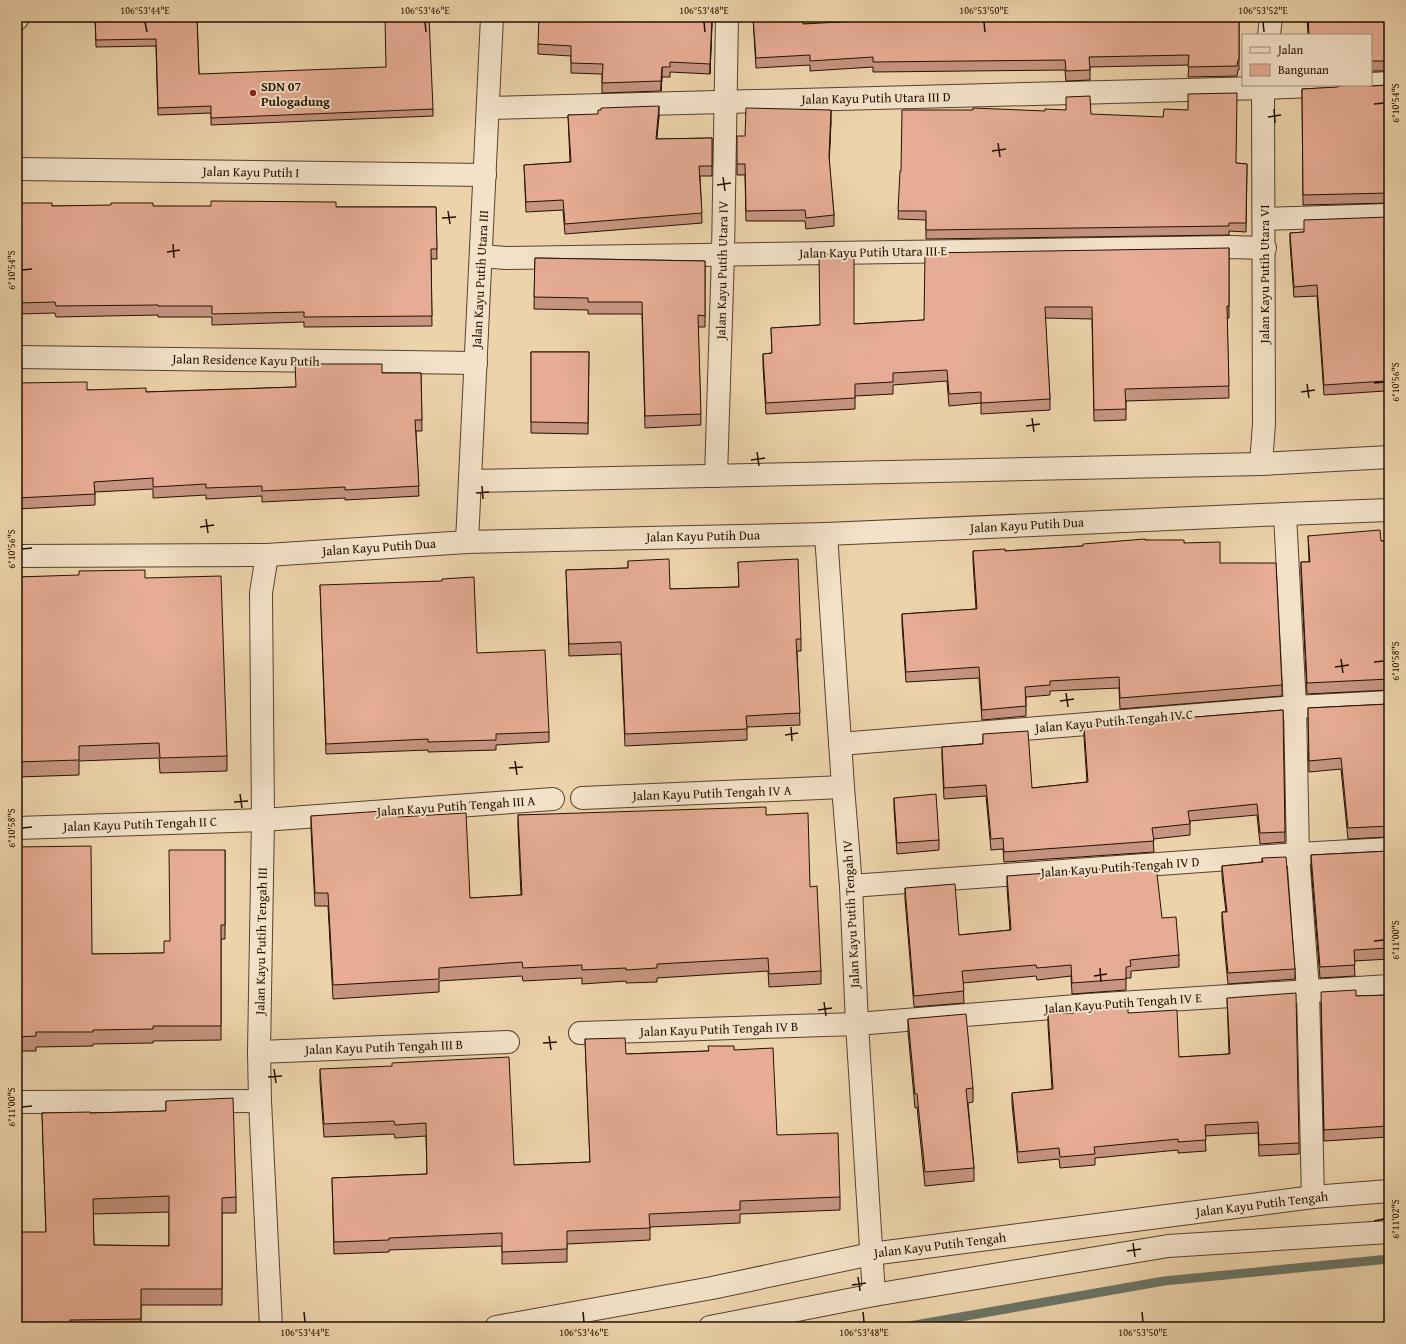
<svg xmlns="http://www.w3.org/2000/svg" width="1406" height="1344" font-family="'Gentium Book Plus',serif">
  <rect width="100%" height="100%" fill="#edd3ac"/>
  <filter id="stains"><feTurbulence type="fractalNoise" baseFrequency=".005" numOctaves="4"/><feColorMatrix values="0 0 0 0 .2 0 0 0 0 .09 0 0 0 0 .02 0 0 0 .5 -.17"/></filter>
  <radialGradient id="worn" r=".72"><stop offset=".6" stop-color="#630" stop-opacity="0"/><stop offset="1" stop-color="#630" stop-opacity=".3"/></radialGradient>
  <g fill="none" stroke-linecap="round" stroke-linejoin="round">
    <polyline stroke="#6b7567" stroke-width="9" points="904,1327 1164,1281 1389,1259"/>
    <defs>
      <g id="minor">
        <polyline points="17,19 17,17"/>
        <polyline points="1269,35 1271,17"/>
        <polyline points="1371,84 1389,83"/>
        <polyline points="488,108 1263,88 1336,85"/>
        <polyline points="17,169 485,175"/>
        <polyline points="1265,219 1389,215"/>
        <polyline points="481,256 506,258 1231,247 1265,248"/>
        <polyline points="17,357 476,363"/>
        <polyline points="1261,464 1264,424 1263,85"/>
        <polyline points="716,476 723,254 727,17"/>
        <polyline points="470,481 1261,464 1389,457"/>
        <polyline points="1285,514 1295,707 1298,854 1308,991 1313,1197"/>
        <polyline points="826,534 843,787 851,886 857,1024 874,1295"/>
        <polyline points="467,542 492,17"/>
        <polyline points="267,555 261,593 263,820 259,1052 260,1101 271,1327"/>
        <polyline points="17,556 267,555 467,542 826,534 1285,514 1389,510"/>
        <polyline points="840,744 1295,707 1389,702"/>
        <polyline points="582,798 843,787"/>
        <polyline points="17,828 263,820 553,799"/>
        <polyline points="851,886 1298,854 1389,849"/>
        <polyline points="580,1033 857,1024 1088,1005 1389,986"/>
        <polyline points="259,1052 508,1042"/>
        <polyline points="17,1102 260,1101"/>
        <polyline points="496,1327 712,1288 871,1254 1313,1197 1389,1191"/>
      </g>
      <polyline id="tertiary" points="710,1327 874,1295 1168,1246 1389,1232"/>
    </defs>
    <use href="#minor" stroke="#57422b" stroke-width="24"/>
    <use href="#tertiary" stroke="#57422b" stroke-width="24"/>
    <use href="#minor" stroke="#f3e2c9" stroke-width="22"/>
    <use href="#tertiary" stroke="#f3e2c9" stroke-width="22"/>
  </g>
  <g fill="#c69480" stroke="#251200" fill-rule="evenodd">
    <polygon points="95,17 197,17 199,74 433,109 433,116 211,125 211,113 158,115 156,46 96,47"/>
    <polygon points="753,17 803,24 1239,21 1239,70 1238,70 1237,76 1188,77 1189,65 1090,67 1090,80 1066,81 1065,70 873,72 873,67 810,71 810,65 756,68"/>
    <polygon points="1307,17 1389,17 1389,71 1371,71 1371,35 1308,35"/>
    <polygon points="712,23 710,74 670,72 670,77 662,77 661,91 602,93 602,74 571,73 571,56 538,54 538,44"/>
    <polygon points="1389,85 1389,203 1303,205 1302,89"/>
    <polygon points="1091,114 1236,163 1247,164 1246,232 1229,231 1229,235 926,239 926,220 898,219 901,171"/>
    <polygon points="568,115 659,116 656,139 712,138 712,176 700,176 702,223 565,234 563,210 526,212 524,165 570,162"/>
    <polygon points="831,121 829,160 834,215 834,226 806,229 805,221 746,221 745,175 737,175 737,164 745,136"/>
    <polygon points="17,203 52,206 336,207 436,207 437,259 431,259 432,326 304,327 304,322 212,325 212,317 158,317 158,315 56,317 55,313 17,314"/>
    <polygon points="1389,217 1389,387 1385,387 1385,391 1324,395 1317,296 1294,297 1290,243 1290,233 1304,232"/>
    <polygon points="1229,248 1229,318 1227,318 1229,398 1126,401 1126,420 1094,421 1092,319 1045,318 1050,399 1050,410 981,414 981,403 949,406 947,381 893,385 893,394 855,396 855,409 766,414 763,366 763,354 772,353 771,328 820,325 854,324 924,320"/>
    <polygon points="535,258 705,261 705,327 698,327 701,425 645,428 642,314 588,314 588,310 534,309"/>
    <polygon points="531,352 589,352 588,434 531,433"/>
    <polygon points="382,373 421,373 422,431 416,431 419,496 345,500 345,498 262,502 262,496 206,499 206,495 153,498 153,489 95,492 95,505 17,509 17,383 87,390 146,392 296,387"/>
    <polygon points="1308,536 1381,541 1389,541 1389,690 1307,694 1301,573 1301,562 1309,562"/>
    <polygon points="1145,540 1184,543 1220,563 1282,685 1282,696 1120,709 1119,688 1050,691 1050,695 1026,697 1026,716 982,720 979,678 906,682 902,624 902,614 976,609 973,561 973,551 1005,551 1083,546"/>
    <polygon points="628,561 670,589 739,587 738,562 801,639 801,651 797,651 800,725 747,727 747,740 625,746 621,654 569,656 566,570 628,568"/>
    <polygon points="17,577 145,578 227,756 227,771 160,773 159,758 79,761 79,775 17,777"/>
    <polygon points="320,585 477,653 549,732 549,742 496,745 496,750 428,752 428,750 326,754"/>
    <polygon points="1389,704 1389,837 1348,839 1341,769 1309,772 1308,708"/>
    <polygon points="1283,710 1285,842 1260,844 1257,815 1190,821 1190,835 1153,839 1154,852 1004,862 1003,849 991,850 986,796 944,799 942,758 942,747 983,744 983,734 1032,788 1087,782 1084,737 1084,726"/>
    <polygon points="894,798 939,840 939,850 897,854 894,808"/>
    <polygon points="518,815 766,815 810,887 821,971 821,984 769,987 768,971 657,978 657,982 626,983 626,981 582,984 582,978 523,981 522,976 439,981 439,992 333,999 328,906 315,906 311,829 311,816 398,817 470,898 521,895 518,828"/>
    <polygon points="17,847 92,954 164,953 225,850 225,939 221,939 221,1040 153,1041 153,1043 93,1044 93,1046 36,1047 36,1051 17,1051"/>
    <polygon points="1389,851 1389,959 1354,961 1355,976 1320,978 1311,866 1311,855"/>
    <polygon points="1262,858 1295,969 1295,979 1228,984 1222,923 1222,912 1226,912 1222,877 1222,866 1262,862"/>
    <polygon points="1007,876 1162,918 1179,955 1179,967 1131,971 1131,978 1126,978 1126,990 1072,994 1071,976 1037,980 1036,976 963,983 964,1003 914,1007 905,899 905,888 959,935 1010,930 1007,887"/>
    <polygon points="1389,995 1389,1137 1324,1141 1321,1003 1356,996"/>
    <polygon points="1227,998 1299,1143 1299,1154 1259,1156 1258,1133 1205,1136 1206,1151 1178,1153 1178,1150 1095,1158 1095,1165 1060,1168 1059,1159 1018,1163 1012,1104 1012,1093 1052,1089 1048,1025 1048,1014 1128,1013 1179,1057 1229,1054"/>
    <polygon points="908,1019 973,1088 973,1102 968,1103 974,1168 974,1181 925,1186 917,1107 915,1108 908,1032"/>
    <polygon points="585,1039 626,1054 734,1050 777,1135 840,1197 840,1210 740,1214 740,1223 650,1227 650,1240 567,1244 567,1262 502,1264 502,1246 389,1250 389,1252 334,1254 332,1178 427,1174 426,1136 395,1138 394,1134 324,1137 320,1082 320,1069 514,1165 590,1162"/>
    <path d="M 166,1101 L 236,1197 L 236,1213 L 222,1213 L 222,1305 L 141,1305 L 141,1327 L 17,1327 L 46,1232 L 42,1113 L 90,1113 L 166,1111 ZM 169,1212 L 169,1246 L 94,1245 L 93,1214 Z"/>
  </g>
  <g fill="#a17868" stroke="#251200">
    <polygon points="712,17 712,23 710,74 710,64"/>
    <polygon points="662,67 662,77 661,91 661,81"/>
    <polygon points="659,106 659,116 656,149 656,139"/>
    <polygon points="831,110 831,121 829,167 829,156"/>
  </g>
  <g fill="#e6ac95" stroke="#251200" fill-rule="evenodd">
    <polygon points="95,17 197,17 199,74 386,67 385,17 429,17 433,109 211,118 211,106 158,108 156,39 96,40"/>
    <polygon points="539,17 712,17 710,64 670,62 670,67 662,67 661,81 602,83 603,64 571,63 571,46 538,44"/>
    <polygon points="753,17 803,17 803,24 876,20 876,17 1235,17 1235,21 1239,21 1239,60 1238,60 1237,66 1188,67 1189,55 1089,57 1090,70 1066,71 1065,60 873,62 873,57 810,61 810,55 756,58"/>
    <polygon points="1308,17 1389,17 1389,61 1371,61 1371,35 1309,35"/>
    <polygon points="1343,85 1365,85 1372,86 1389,85 1389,193 1303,195 1302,89 1337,87"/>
    <polygon points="1237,93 1236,163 1247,164 1246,223 1229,223 1229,226 926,230 926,211 898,211 900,171 901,171 902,110 973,110 973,108 1045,111 1045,109 1066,110 1066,97 1090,96 1091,114 1163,117 1164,109 1188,110 1188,94"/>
    <polygon points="659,106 656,139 712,138 712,166 699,166 702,213 565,224 563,200 526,202 524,165 571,162 568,115 598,114 598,110 601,110 601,108"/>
    <polygon points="746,108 831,110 829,156 834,215 806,218 805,210 746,211 745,164 737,164 737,136 745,136"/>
    <polygon points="211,201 336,202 336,207 436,207 437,249 431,249 432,316 304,317 304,312 212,314 212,306 158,306 158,305 56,306 55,302 17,303 17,203 52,203 52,206 111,205 111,203 153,203 153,206 211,206"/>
    <polygon points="1389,217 1389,377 1384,377 1385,381 1324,385 1317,285 1294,287 1290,233 1304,232 1304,220"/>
    <polygon points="1229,248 1229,306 1227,306 1229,386 1125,389 1126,409 1094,410 1092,307 1045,307 1050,399 981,403 981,392 949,394 947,370 893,373 893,382 855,384 855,398 766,403 763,354 772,353 771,328 820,325 819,254 854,254 854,324 924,320 925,253"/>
    <polygon points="535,258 705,261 705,316 698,315 701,414 645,416 642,302 588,302 588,298 534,297"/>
    <polygon points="531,352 589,352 588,423 531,422"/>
    <polygon points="295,364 382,364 382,373 421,373 422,420 415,420 419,486 345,490 345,487 262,491 262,486 206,488 206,484 153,487 153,478 94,482 95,494 17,498 17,383 87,382 87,390 146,388 146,392 296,387"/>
    <polygon points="1380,530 1381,541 1389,541 1389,679 1307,683 1301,562 1310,562 1308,536"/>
    <polygon points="1145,539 1145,540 1184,540 1184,543 1220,542 1220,563 1276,563 1282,685 1120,698 1119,677 1050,681 1050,685 1025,687 1026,706 982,710 979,667 906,672 902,614 977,609 973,551 1005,549 1005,551 1083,546 1083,544"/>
    <polygon points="669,559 670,589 739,587 738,562 798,559 801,639 796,639 800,713 746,716 747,729 625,734 621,642 569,644 566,570 628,568 628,561"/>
    <polygon points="145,570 145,578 221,576 227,756 160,758 159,743 79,746 79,760 17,762 17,577 79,575 79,571"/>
    <polygon points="474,577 477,653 545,650 549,732 496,734 496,740 428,742 428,739 326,744 320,585 442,581 442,579"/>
    <polygon points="1389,704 1389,826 1348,828 1341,758 1309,761 1308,708"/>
    <polygon points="1283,710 1285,832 1260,833 1257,804 1188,811 1190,824 1152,828 1154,841 1004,852 1003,838 991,839 986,785 944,788 942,747 983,744 983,734 1028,731 1032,788 1088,782 1084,726"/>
    <polygon points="936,794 939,840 897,843 894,798"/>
    <polygon points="766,807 766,815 808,813 810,887 817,886 821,971 769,974 768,958 657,964 657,968 626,970 626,968 582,970 582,965 523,968 522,962 439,968 439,979 333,985 328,893 315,893 311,816 397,810 398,817 466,813 470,898 522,895 518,815"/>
    <polygon points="91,846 92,954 164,953 164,941 170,941 169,850 225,850 225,925 221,925 221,1026 153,1026 153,1029 93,1030 93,1032 36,1032 36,1036 17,1037 17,847"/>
    <polygon points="1389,851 1389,948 1354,950 1355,965 1320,967 1311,855"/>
    <polygon points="1286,857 1295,969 1228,973 1222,912 1227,912 1222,866 1263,862 1262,858"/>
    <polygon points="1156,865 1162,918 1176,917 1179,955 1130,960 1131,966 1126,967 1126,979 1072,983 1071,965 1037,968 1036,965 962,971 964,991 914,996 905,888 955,884 959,935 1011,930 1007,876"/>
    <polygon points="1356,990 1356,996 1389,995 1389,1126 1324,1130 1321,992"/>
    <polygon points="1296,993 1299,1143 1259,1145 1258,1122 1205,1125 1206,1140 1178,1142 1178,1139 1094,1147 1095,1154 1060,1157 1059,1148 1018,1152 1012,1093 1053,1089 1048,1014 1074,1013 1074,1008 1128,1004 1128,1013 1177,1010 1179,1057 1230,1054 1227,998"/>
    <polygon points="966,1014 973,1088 966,1089 974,1168 925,1172 917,1094 915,1094 908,1019"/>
    <polygon points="625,1038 626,1054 709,1051 708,1046 734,1046 734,1050 773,1048 777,1135 838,1133 840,1197 740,1201 740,1210 649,1214 650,1228 567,1231 567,1249 502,1252 502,1233 389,1238 389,1240 334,1242 332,1178 427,1174 426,1123 395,1125 394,1121 324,1124 320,1069 392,1066 392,1063 509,1057 514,1165 590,1162 585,1039"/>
    <path d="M 233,1098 L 236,1197 L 222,1198 L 222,1289 L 141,1289 L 141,1319 L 70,1320 L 70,1327 L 17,1327 L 17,1232 L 46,1232 L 42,1113 L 90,1112 L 90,1113 L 166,1111 L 166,1101 ZM 169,1196 L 169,1246 L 94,1245 L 93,1199 Z"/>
  </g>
  <path fill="none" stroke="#251200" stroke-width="1.5" d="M 145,22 L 147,32M 425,22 L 426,32M 704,22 L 705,32M 984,22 L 985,32M 1263,22 L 1264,32M 1374,104 L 1384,103M 1274,109 L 1275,123M 1268,117 L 1281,115M 998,143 L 1000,157M 992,151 L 1006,149M 723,177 L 725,191M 717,185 L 731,183M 448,211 L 450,224M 442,218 L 456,217M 173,244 L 174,258M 167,252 L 180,250M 22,270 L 32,269M 1374,383 L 1384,382M 1307,384 L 1309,398M 1301,392 L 1315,390M 1032,418 L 1034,432M 1026,426 L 1040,424M 757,452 L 759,466M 751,460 L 765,458M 482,486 L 483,499M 476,493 L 489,492M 206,519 L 208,533M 200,527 L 214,525M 22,549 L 32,548M 1341,659 L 1343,673M 1374,662 L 1384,661M 1335,667 L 1349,665M 1066,693 L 1068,707M 1060,701 L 1074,699M 791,727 L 792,741M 785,735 L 798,733M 515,761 L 517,775M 509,768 L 523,767M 240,794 L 242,808M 234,802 L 248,801M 22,828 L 32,827M 1374,941 L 1384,940M 1100,968 L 1101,982M 1094,976 L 1107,974M 824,1002 L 826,1016M 818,1010 L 832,1008M 549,1036 L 551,1050M 543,1043 L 557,1042M 274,1069 L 276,1083M 268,1077 L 282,1076M 22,1107 L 32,1106M 1374,1221 L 1384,1219M 1133,1243 L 1135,1257M 1127,1251 L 1141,1249M 858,1277 L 860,1291M 852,1285 L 866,1283M 304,1312 L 305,1322M 583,1312 L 584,1322M 863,1312 L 864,1322M 1142,1312 L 1143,1322"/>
  <circle fill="#8f2418" stroke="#f3e2c9" stroke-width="1.5" cx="253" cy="93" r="4"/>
  <g text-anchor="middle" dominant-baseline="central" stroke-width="4" stroke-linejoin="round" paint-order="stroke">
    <g font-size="13" font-weight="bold" fill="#251200" stroke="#f3e2c9" text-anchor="start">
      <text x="261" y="86">SDN 07<tspan x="261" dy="15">Pulogadung</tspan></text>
    </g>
    <g font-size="13" fill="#251200" stroke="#f3e2c9">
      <text transform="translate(876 98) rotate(-1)">Jalan Kayu Putih Utara III D</text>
      <text transform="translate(251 172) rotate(1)">Jalan Kayu Putih I</text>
      <text transform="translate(873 252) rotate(-1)">Jalan Kayu Putih Utara III E</text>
      <text transform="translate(722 270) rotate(-89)">Jalan Kayu Putih Utara IV</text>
      <text transform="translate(1264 274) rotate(-90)">Jalan Kayu Putih Utara VI</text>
      <text transform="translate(480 279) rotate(-87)">Jalan Kayu Putih Utara III</text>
      <text transform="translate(246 360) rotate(1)">Jalan Residence Kayu Putih</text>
      <text transform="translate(1027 525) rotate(-3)">Jalan Kayu Putih Dua</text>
      <text transform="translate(703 536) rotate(-1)">Jalan Kayu Putih Dua</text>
      <text transform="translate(379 547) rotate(-4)">Jalan Kayu Putih Dua</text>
      <text transform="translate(1114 721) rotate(-5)">Jalan Kayu Putih Tengah IV C</text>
      <text transform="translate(712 793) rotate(-2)">Jalan Kayu Putih Tengah IV A</text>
      <text transform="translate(456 806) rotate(-4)">Jalan Kayu Putih Tengah III A</text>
      <text transform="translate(140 824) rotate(-2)">Jalan Kayu Putih Tengah II C</text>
      <text transform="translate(1120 867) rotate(-4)">Jalan Kayu Putih Tengah IV D</text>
      <text transform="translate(851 914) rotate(-93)">Jalan Kayu Putih Tengah IV</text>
      <text transform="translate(261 941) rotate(-89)">Jalan Kayu Putih Tengah III</text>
      <text transform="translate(1123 1003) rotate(-4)">Jalan Kayu Putih Tengah IV E</text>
      <text transform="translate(719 1029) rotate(-2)">Jalan Kayu Putih Tengah IV B</text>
      <text transform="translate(384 1047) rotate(-2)">Jalan Kayu Putih Tengah III B</text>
      <text transform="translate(1262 1204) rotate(-7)">Jalan Kayu Putih Tengah</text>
      <text transform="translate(940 1245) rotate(-7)">Jalan Kayu Putih Tengah</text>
    </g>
  </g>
  <rect width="1406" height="1344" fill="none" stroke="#edd3ac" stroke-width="44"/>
  <rect x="1242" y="34" width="130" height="52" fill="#f3e2c9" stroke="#a18f79"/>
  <rect x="1250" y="47" width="20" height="6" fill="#f3e2c9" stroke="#a18f79"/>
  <text x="1278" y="54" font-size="12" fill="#251200">Jalan</text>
  <rect x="1250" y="64" width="20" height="12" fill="#e6ac95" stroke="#a18f79"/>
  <text x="1278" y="74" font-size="12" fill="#251200">Bangunan</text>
  <rect x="22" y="22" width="1362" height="1300" fill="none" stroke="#251200" stroke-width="1.5"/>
  <g font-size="10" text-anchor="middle" fill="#251200">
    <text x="145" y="14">106°53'44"E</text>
    <text x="425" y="14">106°53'46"E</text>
    <text x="704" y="14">106°53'48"E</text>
    <text x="984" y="14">106°53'50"E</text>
    <text x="1263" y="14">106°53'52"E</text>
    <text transform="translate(1395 103) rotate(-90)" y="4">6°10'54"S</text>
    <text transform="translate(11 270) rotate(-90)" y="4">6°10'54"S</text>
    <text transform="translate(1395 382) rotate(-90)" y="4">6°10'56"S</text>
    <text transform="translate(11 549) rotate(-90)" y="4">6°10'56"S</text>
    <text transform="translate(1395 661) rotate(-90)" y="4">6°10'58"S</text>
    <text transform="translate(11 828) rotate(-90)" y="4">6°10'58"S</text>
    <text transform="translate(1395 940) rotate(-90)" y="4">6°11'00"S</text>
    <text transform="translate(11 1107) rotate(-90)" y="4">6°11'00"S</text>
    <text transform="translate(1395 1219) rotate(-90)" y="4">6°11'02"S</text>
    <text x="305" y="1336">106°53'44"E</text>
    <text x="584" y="1336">106°53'46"E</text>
    <text x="864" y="1336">106°53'48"E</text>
    <text x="1143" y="1336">106°53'50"E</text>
  </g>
  <rect width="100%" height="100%" filter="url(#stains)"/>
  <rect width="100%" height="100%" fill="url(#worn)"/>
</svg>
